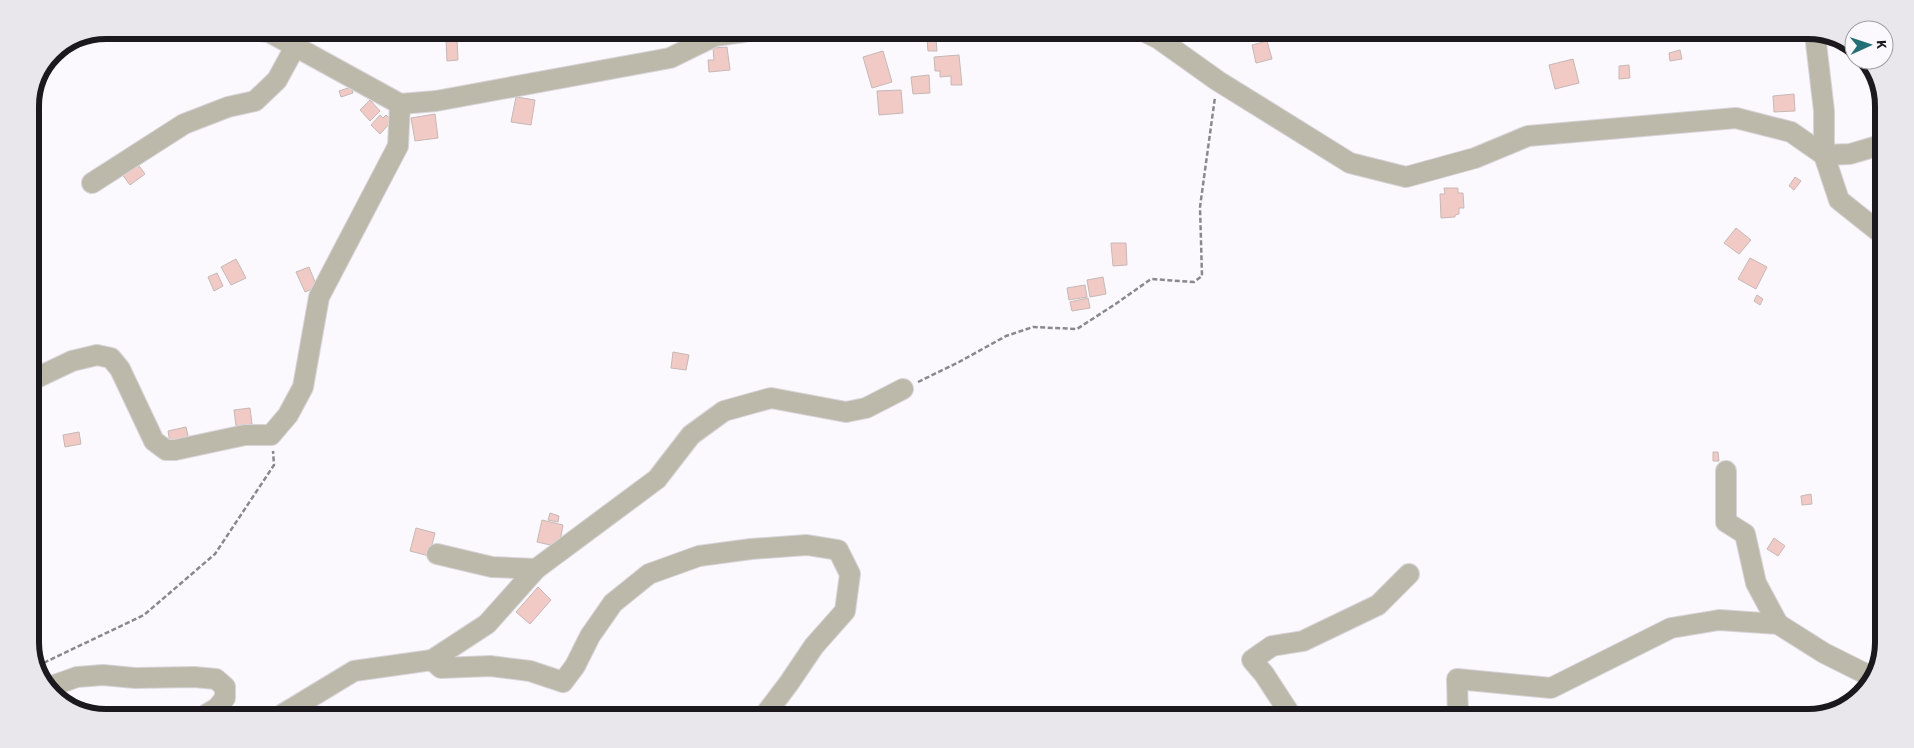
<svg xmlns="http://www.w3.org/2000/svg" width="1914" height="748" font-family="'Source Sans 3',sans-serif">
  <rect width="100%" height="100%" fill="#fbf9fe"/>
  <g fill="#f1cac6" stroke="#c6b8b6">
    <polygon points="457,39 458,60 447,61 446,40"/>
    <polygon points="927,39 936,39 937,51 928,51"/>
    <polygon points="1267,41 1272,59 1256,63 1252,45"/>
    <polygon points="727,47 730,70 709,72 708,60 714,60 713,48"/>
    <polygon points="1680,50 1682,59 1670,61 1669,53"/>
    <polygon points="883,51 892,82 872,88 863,57"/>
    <polygon points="959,55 962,85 951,85 951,76 940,77 940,71 935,71 934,57"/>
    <polygon points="1573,59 1579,83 1555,89 1549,65"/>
    <polygon points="1629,65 1630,78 1619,79 1619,66"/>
    <polygon points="929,75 930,93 913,94 911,77"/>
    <polygon points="351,87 353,93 341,97 339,91"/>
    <polygon points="901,90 903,113 879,115 877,91"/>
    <polygon points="1794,94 1795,111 1774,112 1773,96"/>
    <polygon points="516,97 535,100 531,125 511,122"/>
    <polygon points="370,100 380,111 370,121 360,110"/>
    <polygon points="435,114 438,138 415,141 411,118"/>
    <polygon points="380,115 383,118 386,115 392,121 380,134 371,125"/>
    <polygon points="134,159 145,174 130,185 119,170"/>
    <polygon points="1795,177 1801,181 1794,190 1789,186"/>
    <polygon points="1444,188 1458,188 1458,193 1463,193 1464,208 1459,208 1459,214 1455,215 1455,217 1441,218 1440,194 1445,194"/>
    <polygon points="1736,228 1751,240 1739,254 1724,243"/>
    <polygon points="1111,243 1126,243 1127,265 1113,266"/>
    <polygon points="1750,258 1767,267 1756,289 1738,279"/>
    <polygon points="236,259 246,278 231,285 221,267"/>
    <polygon points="309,267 317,287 305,292 296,272"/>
    <polygon points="217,273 223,286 214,291 208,277"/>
    <polygon points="1103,277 1106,294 1090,297 1087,280"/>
    <polygon points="1085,285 1087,297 1069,300 1067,288"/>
    <polygon points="1757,295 1763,299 1760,305 1754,301"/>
    <polygon points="1088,298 1090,308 1072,311 1070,302"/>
    <polygon points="673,352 689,355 686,370 671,368"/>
    <polygon points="250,408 252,424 236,426 234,410"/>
    <polygon points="186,427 189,440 170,443 168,431"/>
    <polygon points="79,432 81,444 65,447 63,435"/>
    <polygon points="1713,452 1718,452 1719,461 1713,461"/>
    <polygon points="1811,494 1812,504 1802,505 1801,496"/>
    <polygon points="550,513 559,516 558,522 548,520"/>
    <polygon points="542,520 563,525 559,547 537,542"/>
    <polygon points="416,528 435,533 429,556 410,551"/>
    <polygon points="1774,538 1785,546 1778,556 1767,549"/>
    <polygon points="538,587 551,600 530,624 516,612"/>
  </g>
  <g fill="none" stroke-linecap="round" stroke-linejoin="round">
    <defs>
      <g id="minor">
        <polyline points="250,30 269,32 400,104 436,101 670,58 715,36 744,32"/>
        <polyline points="102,31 111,30"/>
        <polyline points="1145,32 1159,39 1218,81 1350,163 1406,177 1475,158 1528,136 1736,118 1791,132 1824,155 1850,154 1884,144"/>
        <polyline points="1815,34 1824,111 1824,155 1839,200 1883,235"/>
        <polyline points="92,183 184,124 228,107 255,101 277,80 295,47"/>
        <polyline points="30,381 72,361 97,355 111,358 120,369 154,441 166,450 175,450 245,435 271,435 288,415 303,387 319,297 398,146 400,104"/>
        <polyline points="1726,471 1726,522 1745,534 1756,583 1778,624"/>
        <polyline points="437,554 492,567 536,569"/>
        <polyline points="432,660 441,668 490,666 530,671 563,682 575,666 590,636 613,603 649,574 699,556 751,549 807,545 838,550 850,574 845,611 814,646 789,683 764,716"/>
        <polyline points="46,688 77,677 103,675 135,678 194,677 216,679 225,687 225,698 217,708 207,714"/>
        <polyline points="283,714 354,671 432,660 487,624 536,569 657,479 691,435 724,411 771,398 846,412 866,408 903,389"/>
        <polyline points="1292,717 1264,674 1252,660 1272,646 1303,641 1378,605 1409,574"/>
        <polyline points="1458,717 1457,679 1551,688 1671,628 1719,620 1778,624 1824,653 1872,677"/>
      </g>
    </defs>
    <use href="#minor" stroke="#d7d5da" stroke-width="22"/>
    <g stroke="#8a888c" stroke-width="2.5" stroke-dasharray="5 2.5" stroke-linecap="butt">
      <polyline points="918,382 959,362 1006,336 1033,327 1077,329 1117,303 1151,279 1194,282 1202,276 1200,207 1215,97"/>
      <polyline points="37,666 144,615 215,554 274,465 273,451"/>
    </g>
    <use href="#minor" stroke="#bcb8aa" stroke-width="20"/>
  </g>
  <path d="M0 0H1914V748H0ZM106 39H1808A67 67 0 0 1 1875 106V642A67 67 0 0 1 1808 709H106A67 67 0 0 1 39 642V106A67 67 0 0 1 106 39Z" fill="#e9e7ec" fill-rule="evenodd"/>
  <path fill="none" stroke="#1b191d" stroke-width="6" d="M106 39H1808A67 67 0 0 1 1875 106V642A67 67 0 0 1 1808 709H106A67 67 0 0 1 39 642V106A67 67 0 0 1 106 39Z"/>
  <g transform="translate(1869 45) rotate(87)"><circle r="24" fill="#fbf9fe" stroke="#a19fa4"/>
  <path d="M0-4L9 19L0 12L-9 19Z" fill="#246e76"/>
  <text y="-8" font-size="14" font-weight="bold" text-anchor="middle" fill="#1b191d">K</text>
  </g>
</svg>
